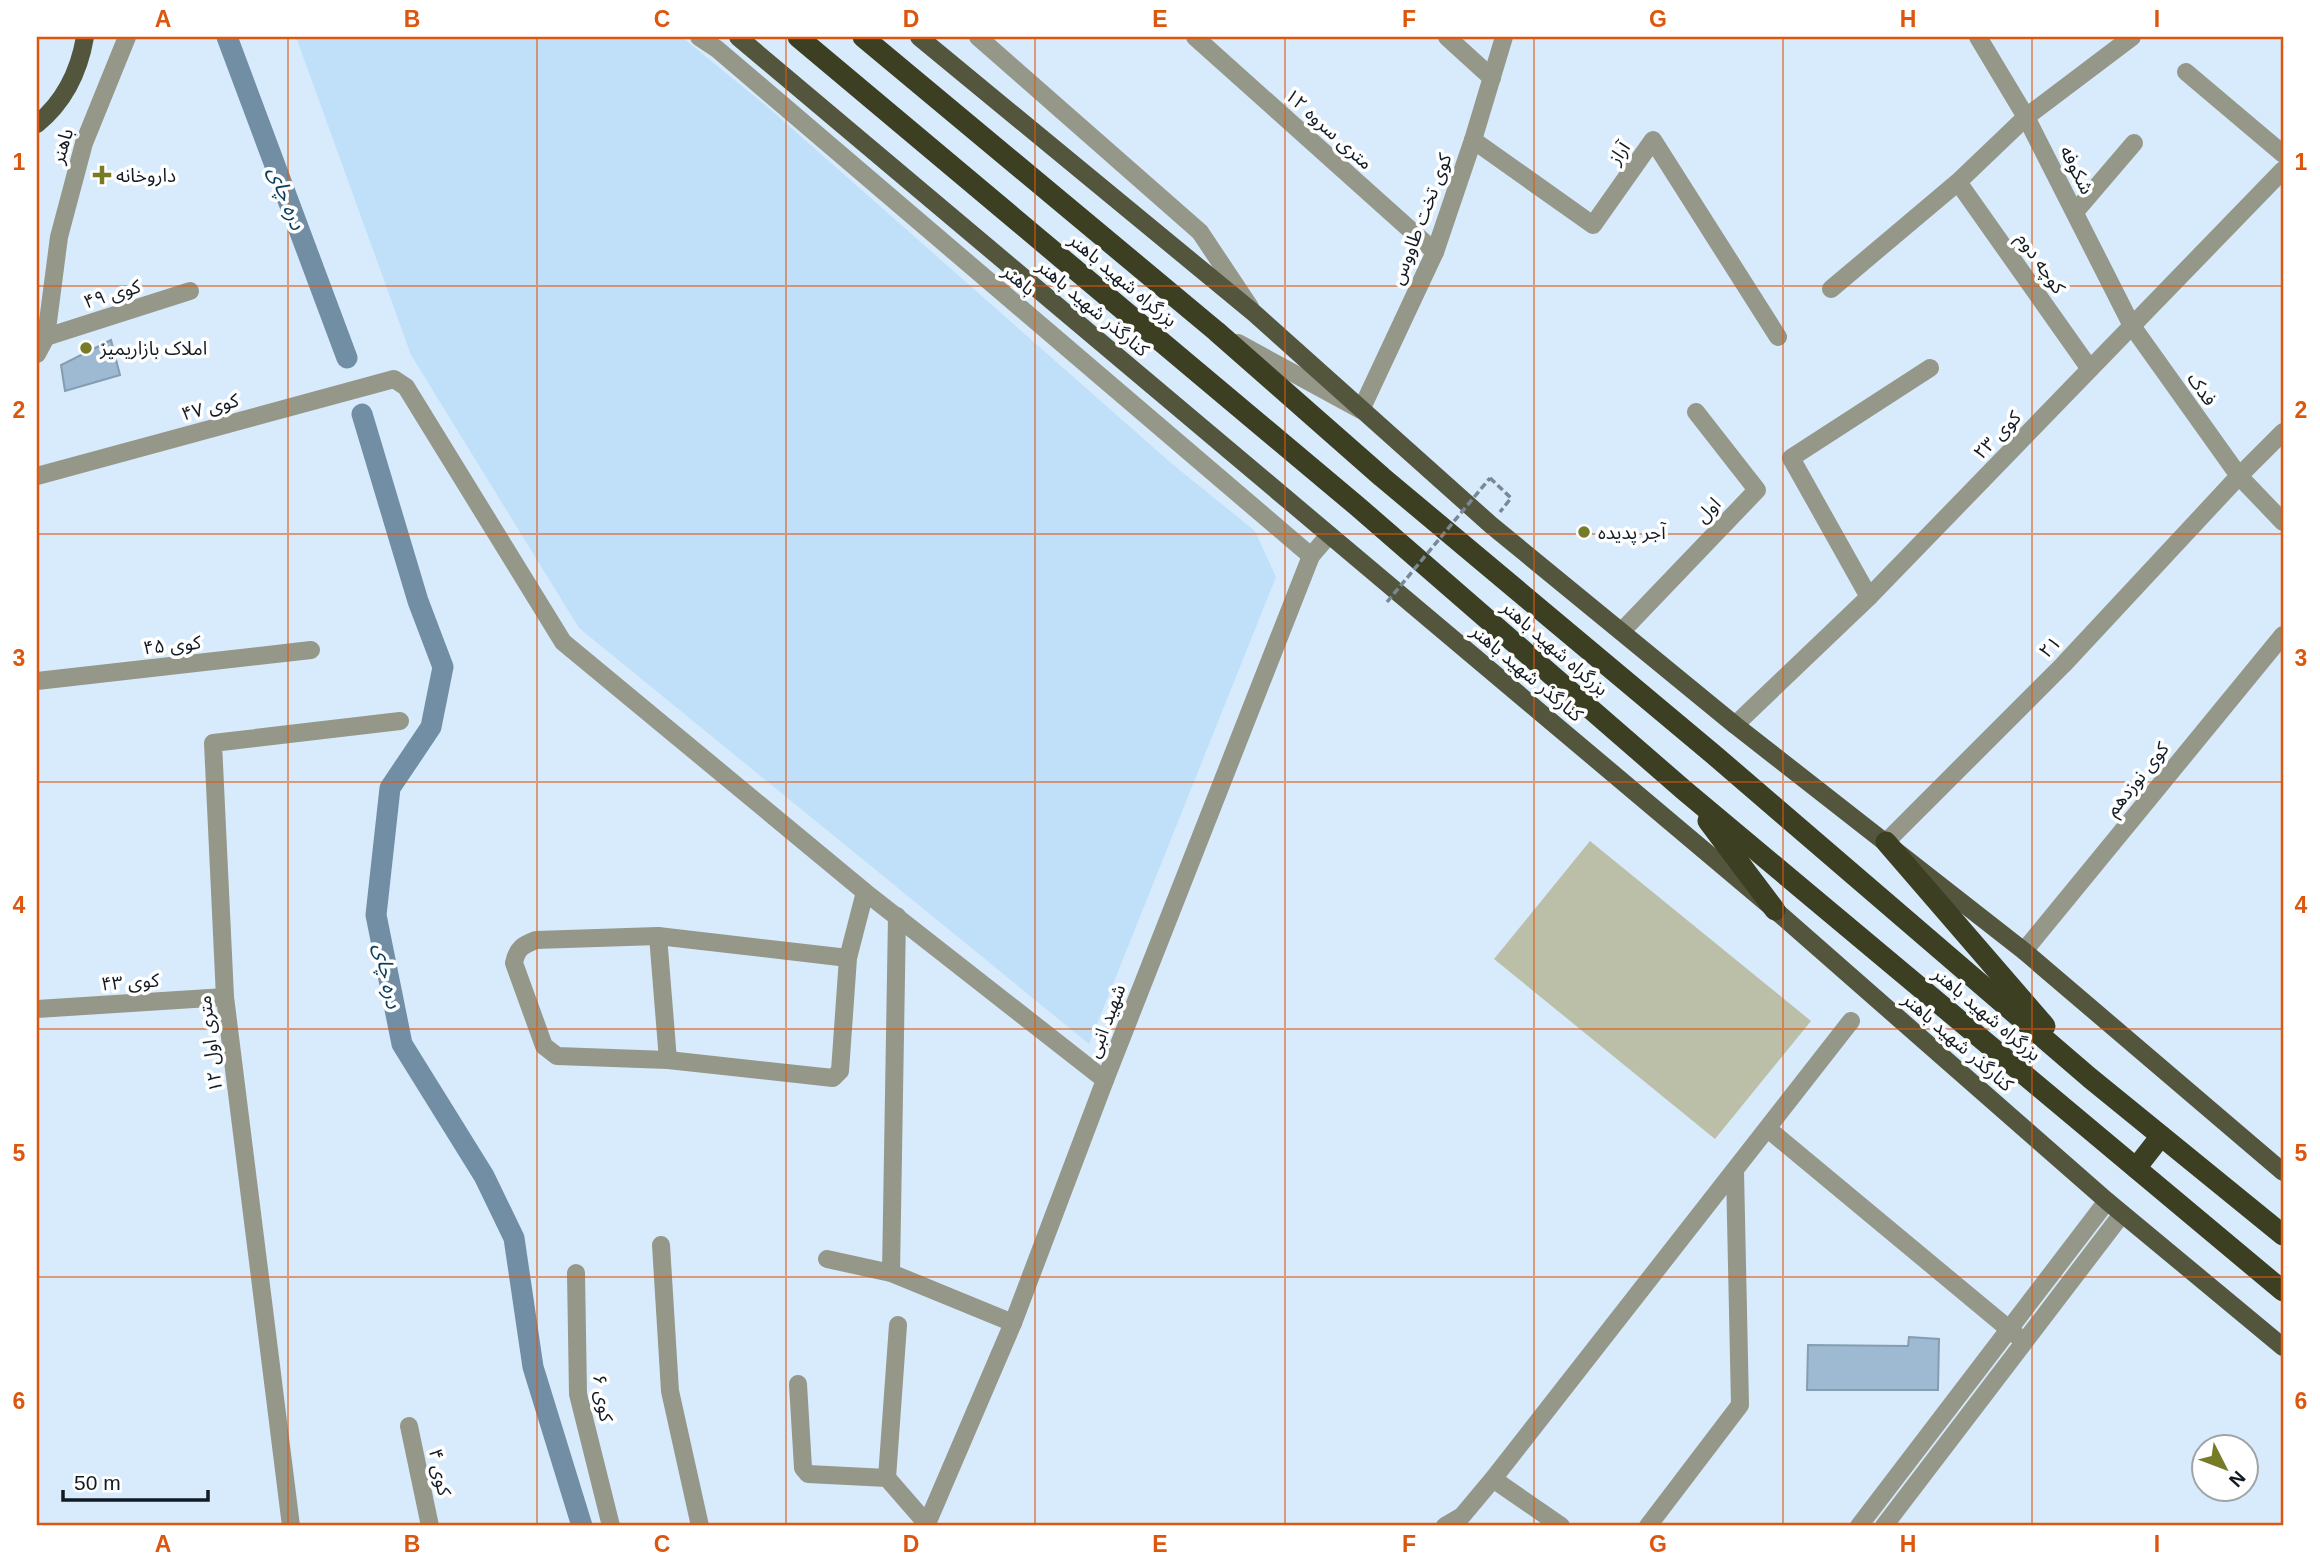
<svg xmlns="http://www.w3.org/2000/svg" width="2320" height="1563" font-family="Helvetica,'Noto Sans Arabic',sans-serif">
  <rect width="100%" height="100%" fill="#d7ebfc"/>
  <polygon fill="#c0e0f9" points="296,37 682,37 771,110 1171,463 1255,531 1276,577 1089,1044 579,628 411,355"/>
  <polygon fill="#bcbfa7" points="1590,841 1811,1021 1715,1139 1494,959"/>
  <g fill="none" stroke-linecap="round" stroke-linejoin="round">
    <g stroke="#718ea4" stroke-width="21">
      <polyline points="227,37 347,358"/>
      <polyline points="362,414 418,601 443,667 431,727 390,788 376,915 402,1044 484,1176 514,1238 533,1367 582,1526"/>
    </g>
  </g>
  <g fill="#9dbad2" stroke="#859db0" stroke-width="2">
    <polygon points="111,340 120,375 65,391 61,365"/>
    <polygon points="1909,1337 1939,1339 1938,1390 1807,1390 1808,1345 1908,1346"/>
  </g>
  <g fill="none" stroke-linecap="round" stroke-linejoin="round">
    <polyline stroke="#7a8895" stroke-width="3.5" stroke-dasharray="7 3.5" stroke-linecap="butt" points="1490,478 1511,498 1500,512"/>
    <g stroke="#959789" stroke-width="18">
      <polyline points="699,37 717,49 1311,556"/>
      <polyline points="978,37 1200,232 1250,307"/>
      <polyline points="1195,37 1435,252"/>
      <polyline points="1447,37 1492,78"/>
      <polyline points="1978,37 2026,117 2132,326 2239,476 2283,522"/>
      <polyline points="2186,72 2283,154"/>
      <polyline points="1473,140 1593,225 1653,140 1778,337"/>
      <polyline points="1958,182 2090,369"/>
      <polyline points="2075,212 2134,143"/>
      <polyline points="1831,289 1958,182 2026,117 2132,37"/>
      <polyline points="46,337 190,291"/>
      <polyline points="1238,343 1361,410 1435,252 1473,140 1504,37"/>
      <polyline points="37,354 46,337 59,237 84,143 127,37"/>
      <polyline points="37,476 394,379 406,387 563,642 865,892 1105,1080"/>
      <polyline points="1869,597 1791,458 1930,368"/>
      <polyline points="1622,631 1757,490 1696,412"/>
      <polyline points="37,681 311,650"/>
      <polyline points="1735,725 1869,597 2283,170"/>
      <polyline points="1886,842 2063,665 2239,476 2283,432"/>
      <polyline points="658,936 668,1060"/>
      <polyline points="2024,951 2283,635"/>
      <path d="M 848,958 L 658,936 L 536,940 C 523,945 517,948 514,963 L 544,1046 L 557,1056 L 668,1060 L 833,1078 L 840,1071 L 848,958 L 865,892"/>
      <polyline points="37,1009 225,997"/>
      <polyline points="1768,1129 2016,1335"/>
      <polyline points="661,1245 670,1391 700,1526"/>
      <polyline points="827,1259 891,1273 1013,1323"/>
      <polyline points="576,1273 578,1394 611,1526"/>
      <polyline points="891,1273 897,916"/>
      <polyline points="898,1325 887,1478 927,1524"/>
      <polyline points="798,1384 803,1468 808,1474 887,1478"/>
      <polyline points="409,1426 430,1526"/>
      <polyline points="1493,1479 1561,1526"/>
      <polyline points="291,1526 225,997 213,743 400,721"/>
      <polyline points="926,1526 1013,1323 1105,1080 1311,556 1329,535"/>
      <polyline points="1445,1526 1462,1516 1493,1479 1851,1021"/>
      <polyline points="1648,1526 1740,1405 1735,1171"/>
      <polyline points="1859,1526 2107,1201"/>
      <polyline points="1884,1526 2122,1214"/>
    </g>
    <g stroke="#53563c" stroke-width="18">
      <polyline points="738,37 1775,910 2107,1201 2283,1347"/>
      <polyline points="919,37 1254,313 1491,525 1735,725 2024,951 2283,1172"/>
      <path d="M 37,124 C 64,102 79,72 85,37"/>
    </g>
    <g stroke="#3c3f21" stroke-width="21">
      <polyline points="798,37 1357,506 1685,791 2283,1291"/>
      <polyline points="863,37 1216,331 1382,477 1713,754 2090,1078 2283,1235"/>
      <polyline points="1708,821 1775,910"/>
      <polyline points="1886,842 2045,1026"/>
      <polyline points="2136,1168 2161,1136"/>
    </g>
    <polyline stroke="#7a8895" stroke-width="3.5" stroke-dasharray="7 3.5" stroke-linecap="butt" points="1387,602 1490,478"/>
  </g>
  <path fill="none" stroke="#dd560d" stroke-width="2" stroke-opacity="0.55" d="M 288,37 L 288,1526M 537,37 L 537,1526M 786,37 L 786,1526M 1035,37 L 1035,1526M 1285,37 L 1285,1526M 1534,37 L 1534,1526M 1783,37 L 1783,1526M 2032,37 L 2032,1526M 37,286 L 2283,286M 37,534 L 2283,534M 37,782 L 2283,782M 37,1029 L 2283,1029M 37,1277 L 2283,1277"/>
  <g fill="#767c26" stroke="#fff" stroke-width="2.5">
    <path d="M98.5 164.5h7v7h7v7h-7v7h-7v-7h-7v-7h7z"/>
    <circle cx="86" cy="348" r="7"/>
    <circle cx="1584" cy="532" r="7"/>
  </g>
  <g text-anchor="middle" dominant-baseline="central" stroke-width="7" stroke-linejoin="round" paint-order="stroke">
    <g font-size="19" fill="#121b23" stroke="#fff">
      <text transform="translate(1329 129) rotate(42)">۱۲ متری سروه</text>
      <text transform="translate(62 146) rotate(-73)">باهنر</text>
      <text transform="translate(1619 153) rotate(-55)">آراز</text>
      <text transform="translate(2077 170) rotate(63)">شکوفه</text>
      <text transform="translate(1421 219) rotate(-69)">کوی تخت طاووس</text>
      <text transform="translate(2041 263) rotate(55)">کوچه دوم</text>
      <text transform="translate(1019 280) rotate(40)">باهنر</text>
      <text transform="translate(1123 280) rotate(40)">بزرگراه شهید باهنر</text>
      <text transform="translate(112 294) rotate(-17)">کوی ۴۹</text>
      <text transform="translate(1093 308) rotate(40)">کنارگذر شهید باهنر</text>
      <text transform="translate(2202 389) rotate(55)">فدک</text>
      <text transform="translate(210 407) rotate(-15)">کوی ۴۷</text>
      <text transform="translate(1997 435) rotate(-46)">کوی ۲۳</text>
      <text transform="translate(1708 510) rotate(-46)">اول</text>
      <text transform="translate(172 645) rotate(-6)">کوی ۴۵</text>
      <text transform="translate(2050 647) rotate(-46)">۲۱</text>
      <text transform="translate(1555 648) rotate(41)">بزرگراه شهید باهنر</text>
      <text transform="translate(1527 673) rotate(40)">کنارگذر شهید باهنر</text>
      <text transform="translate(2137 779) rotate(-51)">کوی نوزدهم</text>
      <text transform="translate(130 982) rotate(-4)">کوی ۴۳</text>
      <text transform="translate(1987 1014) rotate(40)">بزرگراه شهید باهنر</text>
      <text transform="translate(1106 1021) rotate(-69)">شهید انبی</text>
      <text transform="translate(1958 1042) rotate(41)">کنارگذر شهید باهنر</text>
      <text transform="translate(210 1044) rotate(-97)">۱۲ متری اول</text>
      <text transform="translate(603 1398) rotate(81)">کوی ۶</text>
      <text transform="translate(440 1472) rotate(78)">کوی ۴</text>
    </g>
    <g font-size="19" fill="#121b23" stroke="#fff" text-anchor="start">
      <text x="116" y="175">داروخانه</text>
      <text x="100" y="348">املاک بازاریمیز</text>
      <text x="1598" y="532">آجر پدیده</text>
    </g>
    <g font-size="21" font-style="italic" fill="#093e5f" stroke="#fff">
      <text transform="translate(287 198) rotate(69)">دره چای</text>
      <text transform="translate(388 976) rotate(79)">دره چای</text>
    </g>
  </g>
  <rect width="2320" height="1563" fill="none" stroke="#ffffff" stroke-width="77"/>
  <g transform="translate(2225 1468) rotate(132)"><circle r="33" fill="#ffffff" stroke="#a0a4a7" stroke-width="2"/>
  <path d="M0-5L12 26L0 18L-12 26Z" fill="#767c26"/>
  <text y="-10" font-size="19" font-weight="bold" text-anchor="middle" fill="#121b23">N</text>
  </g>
  <path d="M63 1490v10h145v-10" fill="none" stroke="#121b23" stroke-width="3.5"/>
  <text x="74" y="1490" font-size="21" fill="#121b23" stroke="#ffffff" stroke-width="5" paint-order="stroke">50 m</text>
  <rect x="38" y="38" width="2244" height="1486" fill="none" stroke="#dd560d" stroke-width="2.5"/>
  <g font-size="23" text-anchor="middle" font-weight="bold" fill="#dd560d">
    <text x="163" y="27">A</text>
    <text x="412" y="27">B</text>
    <text x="662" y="27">C</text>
    <text x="911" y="27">D</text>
    <text x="1160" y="27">E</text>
    <text x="1409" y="27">F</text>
    <text x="1658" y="27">G</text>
    <text x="1908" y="27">H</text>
    <text x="2157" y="27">I</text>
    <text x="19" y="170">1</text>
    <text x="2301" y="170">1</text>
    <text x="19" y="418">2</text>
    <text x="2301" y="418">2</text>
    <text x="19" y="666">3</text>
    <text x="2301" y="666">3</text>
    <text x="19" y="913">4</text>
    <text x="2301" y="913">4</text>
    <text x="19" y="1161">5</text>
    <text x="2301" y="1161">5</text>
    <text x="19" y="1409">6</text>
    <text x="2301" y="1409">6</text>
    <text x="163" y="1552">A</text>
    <text x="412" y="1552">B</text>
    <text x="662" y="1552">C</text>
    <text x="911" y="1552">D</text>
    <text x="1160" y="1552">E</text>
    <text x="1409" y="1552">F</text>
    <text x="1658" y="1552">G</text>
    <text x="1908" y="1552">H</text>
    <text x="2157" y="1552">I</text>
  </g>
</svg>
